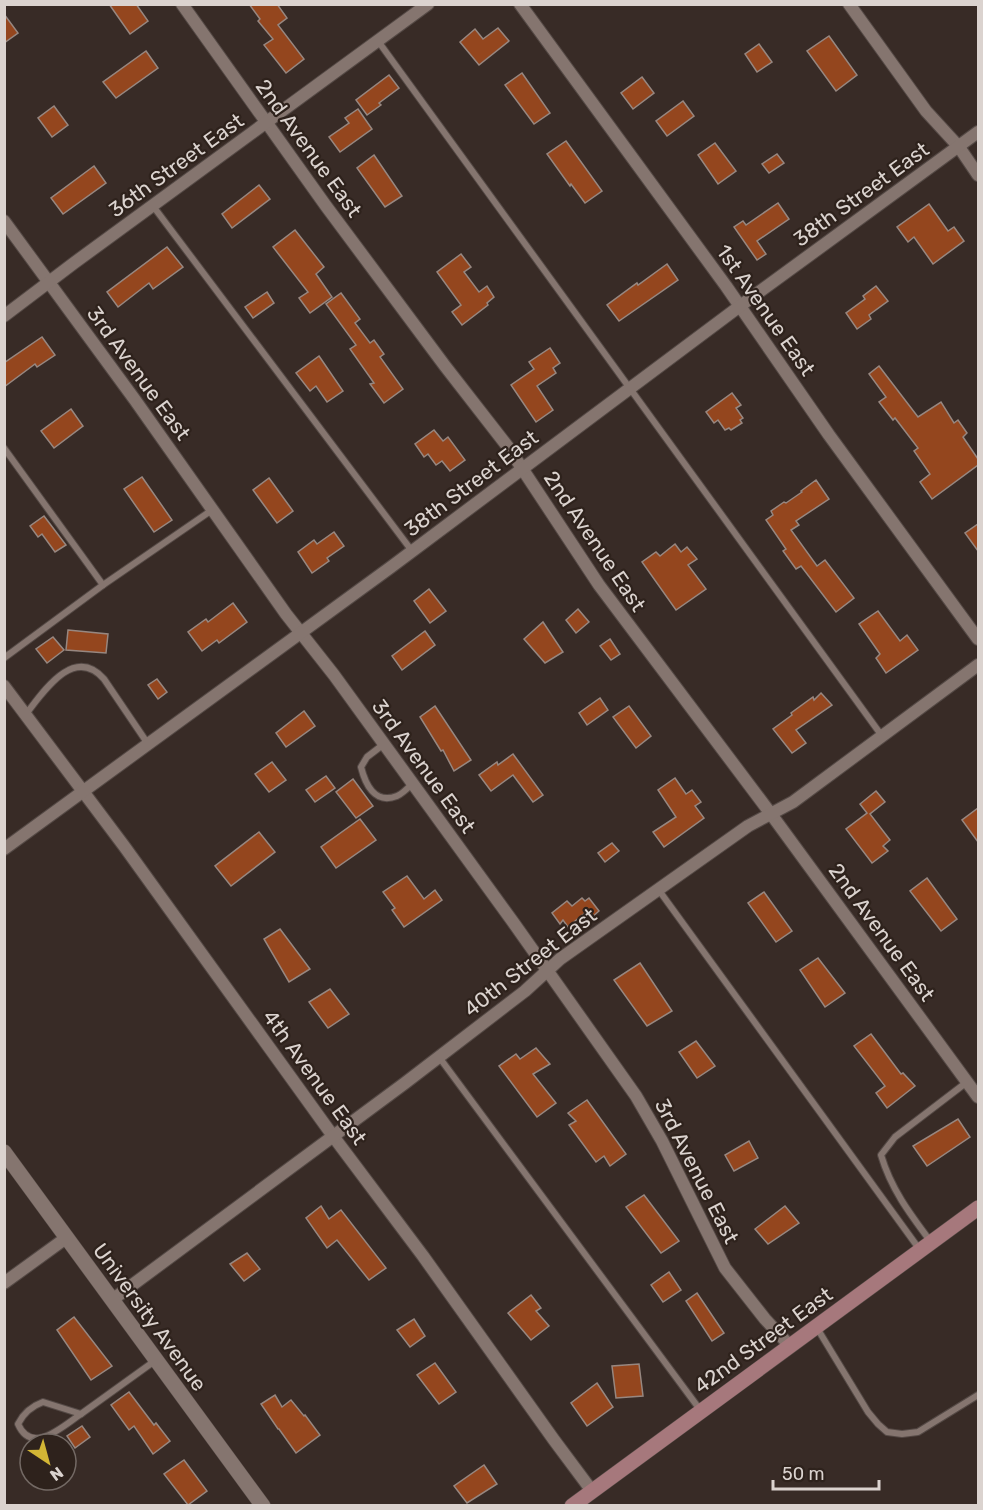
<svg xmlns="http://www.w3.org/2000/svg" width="983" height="1510" font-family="Rubik,sans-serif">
  <rect width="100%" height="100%" fill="#382b26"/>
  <g fill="#94461e" stroke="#978780" stroke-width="1.5">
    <polygon points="109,4 136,4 148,21 130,34"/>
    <polygon points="249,4 277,4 287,18 278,25 304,59 286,73 264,45 273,39 258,21 260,19"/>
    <polygon points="4,14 18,33 4,43"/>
    <polygon points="498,28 509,41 479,65 460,42 475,29 483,39"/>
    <polygon points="829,36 857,75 836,91 807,51"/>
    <polygon points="759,44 772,62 757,72 745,54"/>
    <polygon points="146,51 158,68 116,98 103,82"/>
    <polygon points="522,73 550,113 534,124 505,85"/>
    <polygon points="389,75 399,88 379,103 381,105 367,115 356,100"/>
    <polygon points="642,77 654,93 633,109 621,93"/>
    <polygon points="683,101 694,116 667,136 656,121"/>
    <polygon points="54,106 68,125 52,137 38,118"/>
    <polygon points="358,109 372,129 340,152 329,137 349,123 345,118"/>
    <polygon points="566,141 602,191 585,203 571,184 570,186 547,154"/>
    <polygon points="715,143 736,171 718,184 698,155"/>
    <polygon points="777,154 784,163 769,173 762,164"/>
    <polygon points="374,155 402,196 385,207 357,168"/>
    <polygon points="94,166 106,183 63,214 51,198"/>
    <polygon points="259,185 270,199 232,228 222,214"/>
    <polygon points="778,203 789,219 757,241 766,254 757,260 734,227 743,221 746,225"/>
    <polygon points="929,204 948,231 954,227 964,241 933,264 914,237 908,242 897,227"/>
    <polygon points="295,230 324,267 316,274 332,297 310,313 299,298 308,292 273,247"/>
    <polygon points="167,247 183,267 153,289 149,283 118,307 107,292"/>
    <polygon points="461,254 471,267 464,272 479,292 487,286 494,297 487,303 488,305 462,325 452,312 461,305 437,272"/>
    <polygon points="667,264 678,280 619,321 607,305 637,283 638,285"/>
    <polygon points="876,286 888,301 869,315 871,319 857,329 846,313 865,299 863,296"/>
    <polygon points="267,292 274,303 253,318 245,307"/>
    <polygon points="341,293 360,319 355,323 370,343 374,340 384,354 380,357 403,389 384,403 370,384 374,383 350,349 356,345 326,304"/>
    <polygon points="42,337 55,355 37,367 35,364 4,387 4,363"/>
    <polygon points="550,348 560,363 553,368 556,373 537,386 553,410 536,422 511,385 534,369 529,362"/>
    <polygon points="319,356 343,391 327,402 316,386 310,391 296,373"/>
    <polygon points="879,366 918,417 941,402 954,423 958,420 967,433 963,437 978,459 978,465 932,499 920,482 930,474 914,451 918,448 895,418 893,420 879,402 886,397 869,374"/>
    <polygon points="732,393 741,405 736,408 743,418 740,420 742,423 731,430 729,428 725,430 718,420 714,423 706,412"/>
    <polygon points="71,409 83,426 54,448 41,431"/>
    <polygon points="434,430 443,441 448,437 465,460 450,471 442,461 436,465 428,454 424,457 415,444"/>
    <polygon points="142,477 172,520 154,532 124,489"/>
    <polygon points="269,478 293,511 277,523 253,490"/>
    <polygon points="816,480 829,499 796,521 799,525 791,530 817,566 825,560 854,598 836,612 801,566 796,569 783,551 786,549 766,520 773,515 771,511 784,502 786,503 802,492 801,491"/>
    <polygon points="44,516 66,545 55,552 42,534 38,537 30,526"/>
    <polygon points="978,524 978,551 965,533"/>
    <polygon points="334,532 344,546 327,558 329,561 312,573 298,552 314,540 317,544"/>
    <polygon points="675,544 681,552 687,547 697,559 688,565 706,589 676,610 642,562 656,552 660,556"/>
    <polygon points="429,589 446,611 430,623 414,601"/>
    <polygon points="233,603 247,622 219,643 217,640 202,651 188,632 206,619 208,622"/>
    <polygon points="578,609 589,622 576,633 566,620"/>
    <polygon points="878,611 900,641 907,635 918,650 886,673 876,658 880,654 859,624"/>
    <polygon points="543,622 563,652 545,663 524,639"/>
    <polygon points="68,630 108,634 106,653 66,650"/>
    <polygon points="425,631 435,645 402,670 392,656"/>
    <polygon points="53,637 64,650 47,663 36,649"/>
    <polygon points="610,639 620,654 611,660 600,646"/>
    <polygon points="157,679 167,692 158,699 148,685"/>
    <polygon points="821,693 832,705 796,730 806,743 792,753 773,729 792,715 791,713 813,697 814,700"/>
    <polygon points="600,698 608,710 587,725 579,713"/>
    <polygon points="435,706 471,760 454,771 443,750 441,751 420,717"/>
    <polygon points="629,706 651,736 636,748 613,717"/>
    <polygon points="304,711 315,726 286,747 276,733"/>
    <polygon points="513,754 543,795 533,802 513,775 491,791 479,775 497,762 498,765"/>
    <polygon points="272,762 286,780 269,792 255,774"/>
    <polygon points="326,776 335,788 315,802 306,790"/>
    <polygon points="675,778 686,794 692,790 701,802 695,806 704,818 664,847 653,832 676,817 658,790"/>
    <polygon points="353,779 373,806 356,818 336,792"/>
    <polygon points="876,791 885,802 870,814 890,840 883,846 888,851 872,863 846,829 867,813 860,804"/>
    <polygon points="978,808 978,842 962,820"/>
    <polygon points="360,819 376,840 336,868 321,847"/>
    <polygon points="259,832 275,852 231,886 215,866"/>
    <polygon points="612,843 619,851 605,862 598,853"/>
    <polygon points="407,876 424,899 435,890 442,900 404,927 392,910 395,908 383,892"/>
    <polygon points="927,878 957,919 941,931 910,891"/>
    <polygon points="764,892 792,931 776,942 748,903"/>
    <polygon points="582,898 585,901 589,898 599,911 591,918 586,912 568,927 563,920 560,924 552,913 567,901 572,906"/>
    <polygon points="280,929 310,969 289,982 264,939"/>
    <polygon points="818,958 845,993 825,1007 800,970"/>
    <polygon points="640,963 672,1011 647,1026 614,980"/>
    <polygon points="330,989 349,1014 328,1028 309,1002"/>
    <polygon points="871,1034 901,1074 903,1073 915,1086 887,1108 876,1093 885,1086 854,1046"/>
    <polygon points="696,1041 715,1066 697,1078 679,1052"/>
    <polygon points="536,1048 550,1064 533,1074 556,1103 537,1117 499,1066 516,1054 520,1059"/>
    <polygon points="587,1100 626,1154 610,1166 604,1156 596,1162 569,1125 576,1121 568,1113"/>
    <polygon points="958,1119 970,1137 927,1166 913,1146"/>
    <polygon points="749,1141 758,1158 734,1171 725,1155"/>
    <polygon points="644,1195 679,1241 661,1253 626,1207"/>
    <polygon points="321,1206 329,1219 341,1210 386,1268 369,1280 337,1240 327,1248 306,1218"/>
    <polygon points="785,1206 799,1223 768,1244 755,1229"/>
    <polygon points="247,1253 260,1269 244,1281 230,1264"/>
    <polygon points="669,1272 681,1290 663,1302 651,1285"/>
    <polygon points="697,1293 724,1333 712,1341 686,1301"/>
    <polygon points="531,1295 541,1308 536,1311 549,1326 531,1340 508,1313"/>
    <polygon points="74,1317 112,1366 91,1380 57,1330"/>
    <polygon points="414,1319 425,1336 410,1347 397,1330"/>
    <polygon points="435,1363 456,1392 439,1404 417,1375"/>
    <polygon points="639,1364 643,1396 616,1398 612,1366"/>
    <polygon points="597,1383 613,1407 587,1426 571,1403"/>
    <polygon points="129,1392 154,1425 156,1423 170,1441 153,1454 134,1426 129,1430 111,1405"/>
    <polygon points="275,1395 282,1407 291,1400 304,1416 305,1415 320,1435 296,1453 279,1429 278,1429 261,1404"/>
    <polygon points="82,1426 90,1437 75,1448 67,1436"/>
    <polygon points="184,1460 207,1491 188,1505 164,1474"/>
    <polygon points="484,1465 497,1484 467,1503 454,1486"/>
  </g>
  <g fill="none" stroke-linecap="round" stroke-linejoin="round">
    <defs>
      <g id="service">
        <polyline points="378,41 882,736"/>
        <polyline points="153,206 412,551"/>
        <polyline points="4,448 103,585"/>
        <polyline points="4,658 103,585 212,510"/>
        <path d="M 26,714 C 44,691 74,645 104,679 L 148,744"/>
        <path d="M 384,744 L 367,757 L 361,767 C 365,783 374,805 397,796 C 402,794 408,788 412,784"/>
        <polyline points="658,889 920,1250"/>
        <polyline points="439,1057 701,1411"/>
        <path d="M 931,1242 C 910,1214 891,1189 881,1155 L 895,1137 L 967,1082"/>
        <polyline points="817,1328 868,1412 878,1424 887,1432 902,1434 918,1432 978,1395"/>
        <path d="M 43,1402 L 81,1414 C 63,1426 32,1456 18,1424 C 23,1414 32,1406 43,1402 Z"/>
        <polyline points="81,1414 156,1360"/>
      </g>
      <g id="minor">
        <polyline points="182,4 326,206 445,366 508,447 599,585 771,814 978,1097"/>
        <polyline points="520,4 726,286 829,435 978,639"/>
        <polyline points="849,4 926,111 959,147 978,175"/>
        <polyline points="4,221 135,400 286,614 334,675 513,922 636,1096 662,1141 725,1268 765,1319 790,1346"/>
        <polyline points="4,316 74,263 428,4"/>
        <polyline points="4,686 124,846 333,1136 423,1256 554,1440 592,1491"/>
        <polyline points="4,849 391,567 740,306 978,132"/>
        <polyline points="4,1283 66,1238"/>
        <polyline points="112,1300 405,1083 525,991 560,959 748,826 793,802 978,665"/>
      </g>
      <polyline id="tertiary" points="4,1152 263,1506"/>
      <polyline id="secondary" points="572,1506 978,1208"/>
    </defs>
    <use href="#service" stroke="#544945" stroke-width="8"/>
    <use href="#minor" stroke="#544945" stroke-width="14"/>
    <use href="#tertiary" stroke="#544945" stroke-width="16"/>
    <use href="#secondary" stroke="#544945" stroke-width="16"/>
    <use href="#service" stroke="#85756f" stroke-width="6"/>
    <use href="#minor" stroke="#85756f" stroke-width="12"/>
    <use href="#tertiary" stroke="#85756f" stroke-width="15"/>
    <use href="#secondary" stroke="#a6787c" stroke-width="15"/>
  </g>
  <g text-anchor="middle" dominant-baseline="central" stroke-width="4.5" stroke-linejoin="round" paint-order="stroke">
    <g font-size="21" fill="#dbd3cf" stroke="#2e221c">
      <text transform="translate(309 148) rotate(54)">2nd Avenue East</text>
      <text transform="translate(176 165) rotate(-36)">36th Street East</text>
      <text transform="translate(861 194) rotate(-36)">38th Street East</text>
      <text transform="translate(766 310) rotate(55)">1st Avenue East</text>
      <text transform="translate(139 373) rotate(54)">3rd Avenue East</text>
      <text transform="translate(471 483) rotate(-37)">38th Street East</text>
      <text transform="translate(595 541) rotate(56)">2nd Avenue East</text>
      <text transform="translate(424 766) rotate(54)">3rd Avenue East</text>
      <text transform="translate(882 932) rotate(54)">2nd Avenue East</text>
      <text transform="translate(530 962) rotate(-38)">40th Street East</text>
      <text transform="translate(315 1077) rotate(54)">4th Avenue East</text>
      <text transform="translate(697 1171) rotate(63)">3rd Avenue East</text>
      <text transform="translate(150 1317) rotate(54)">University Avenue</text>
      <text transform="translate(763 1340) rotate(-36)">42nd Street East</text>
    </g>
  </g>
  <rect width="983" height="1510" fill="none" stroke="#dbd3cf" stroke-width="12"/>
  <g transform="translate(48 1462) rotate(144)"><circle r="28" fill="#2e221c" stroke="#736964" stroke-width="1.5"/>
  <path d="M0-4.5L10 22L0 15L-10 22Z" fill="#d3b635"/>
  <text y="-9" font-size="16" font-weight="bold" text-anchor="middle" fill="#dbd3cf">N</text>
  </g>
  <path d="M773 1480v9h106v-9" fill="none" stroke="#dbd3cf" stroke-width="3"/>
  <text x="782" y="1480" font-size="18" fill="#dbd3cf" stroke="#2e221c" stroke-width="4.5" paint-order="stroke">50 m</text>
</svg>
